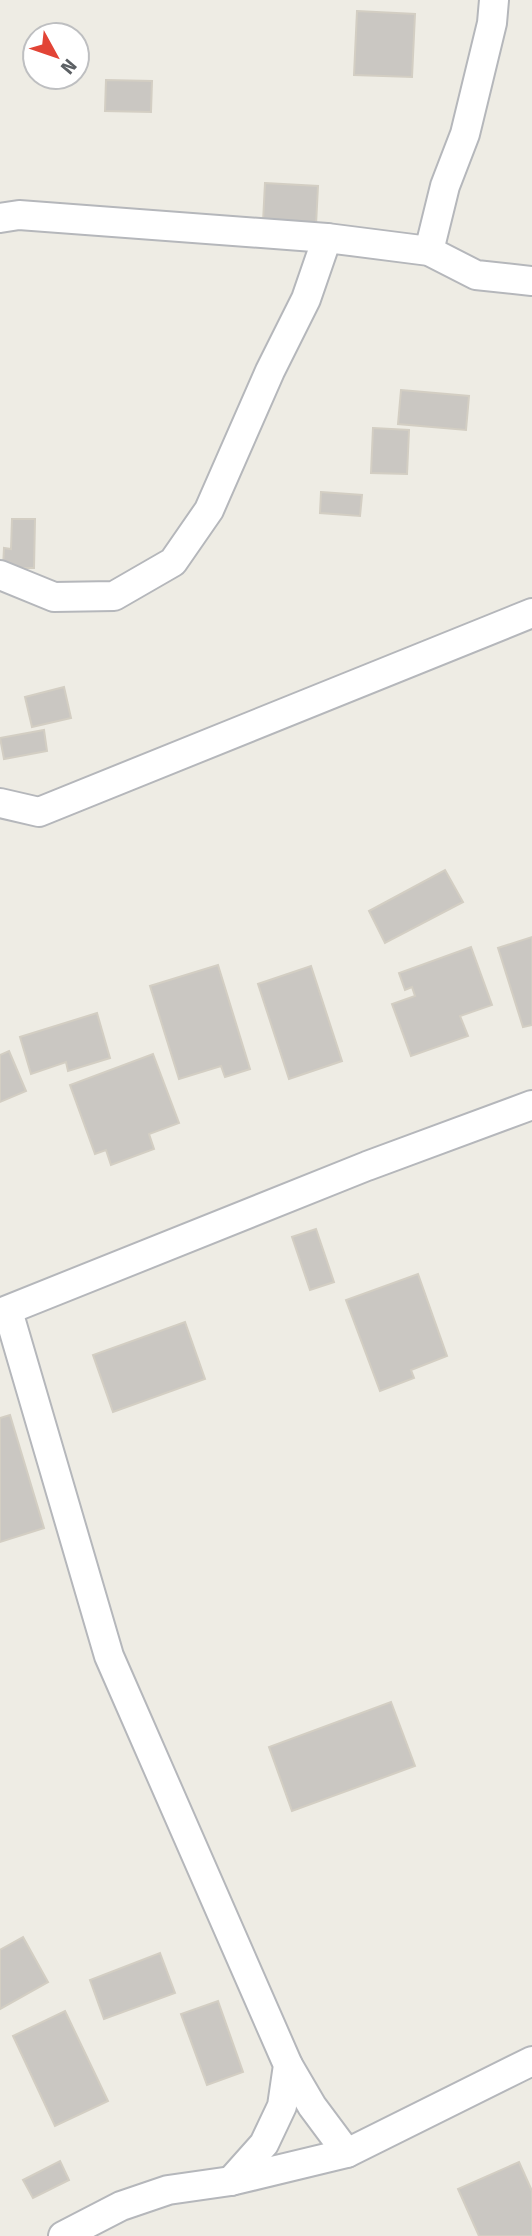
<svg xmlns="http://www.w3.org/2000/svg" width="532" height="2236" font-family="'Fira Sans',sans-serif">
  <rect width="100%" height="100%" fill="#eeece4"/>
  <g fill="#cac7c2" stroke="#d3cec3" stroke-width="2">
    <polygon points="357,11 415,14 412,77 354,75"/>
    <polygon points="106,80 152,81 151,112 105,111"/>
    <polygon points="265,183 318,186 316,225 263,222"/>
    <polygon points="401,390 469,396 466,430 398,424"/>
    <polygon points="373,428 409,430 407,474 371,473"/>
    <polygon points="321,492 362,495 360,516 320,513"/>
    <polygon points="12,519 35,519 34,568 3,568 4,548 11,549"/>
    <polygon points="64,687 71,718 32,727 25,697"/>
    <polygon points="44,730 47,751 4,759 0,738"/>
    <polygon points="445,870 463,902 385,943 369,911"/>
    <polygon points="532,937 532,1025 523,1027 498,948"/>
    <polygon points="471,947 492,1005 460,1016 468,1036 411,1056 392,1004 415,996 412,987 405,990 399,973"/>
    <polygon points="218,965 250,1069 225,1077 221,1066 179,1079 150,986"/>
    <polygon points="311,966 342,1061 289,1079 258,984"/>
    <polygon points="97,1013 110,1058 68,1071 66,1062 31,1074 20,1037"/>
    <polygon points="9,1051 26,1091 0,1102 0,1055"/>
    <polygon points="153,1054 179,1123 149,1134 154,1149 111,1165 106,1150 95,1154 70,1085"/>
    <polygon points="316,1229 334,1282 310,1290 292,1237"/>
    <polygon points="418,1274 447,1356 411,1370 414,1378 380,1391 346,1300"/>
    <polygon points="185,1322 205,1379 113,1412 93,1355"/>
    <polygon points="10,1415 44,1528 0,1542 0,1418"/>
    <polygon points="391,1702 415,1766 292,1811 269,1747"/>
    <polygon points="23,1937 48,1982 0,2009 0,1950"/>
    <polygon points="160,1953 175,1993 104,2019 90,1980"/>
    <polygon points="218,2001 243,2072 207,2085 181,2014"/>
    <polygon points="65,2011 108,2101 55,2126 13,2036"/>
    <polygon points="60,2161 69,2180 33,2198 23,2180"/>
    <polygon points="519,2162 532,2191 532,2236 479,2236 458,2189"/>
  </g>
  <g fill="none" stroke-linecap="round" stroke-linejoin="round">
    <defs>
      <g id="minor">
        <polyline points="0,218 19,215 327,238 429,251 476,275 532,281"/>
        <polyline points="429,251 445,186 465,134 492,23 494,0"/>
        <polyline points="0,575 54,597 114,596 173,562 209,510 270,371 306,299 327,238"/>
        <polyline points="0,803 39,812 532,613"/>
        <polyline points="8,1311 109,1656 288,2065 282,2106 264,2144 231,2181"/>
        <polyline points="0,1313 367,1166 532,1105"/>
        <polyline points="288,2065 312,2106 347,2153"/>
        <polyline points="63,2236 121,2206 168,2190 231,2181 347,2153 532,2061"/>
      </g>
    </defs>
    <use href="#minor" stroke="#b5b7bb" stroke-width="32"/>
    <use href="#minor" stroke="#fff" stroke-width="28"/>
  </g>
  <g transform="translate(56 56) rotate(130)"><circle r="33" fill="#ffffff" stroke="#bebfc1" stroke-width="2"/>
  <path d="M0-5L12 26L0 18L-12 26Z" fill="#e24436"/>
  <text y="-10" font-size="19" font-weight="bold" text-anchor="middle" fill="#5c6064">N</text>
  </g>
</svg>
